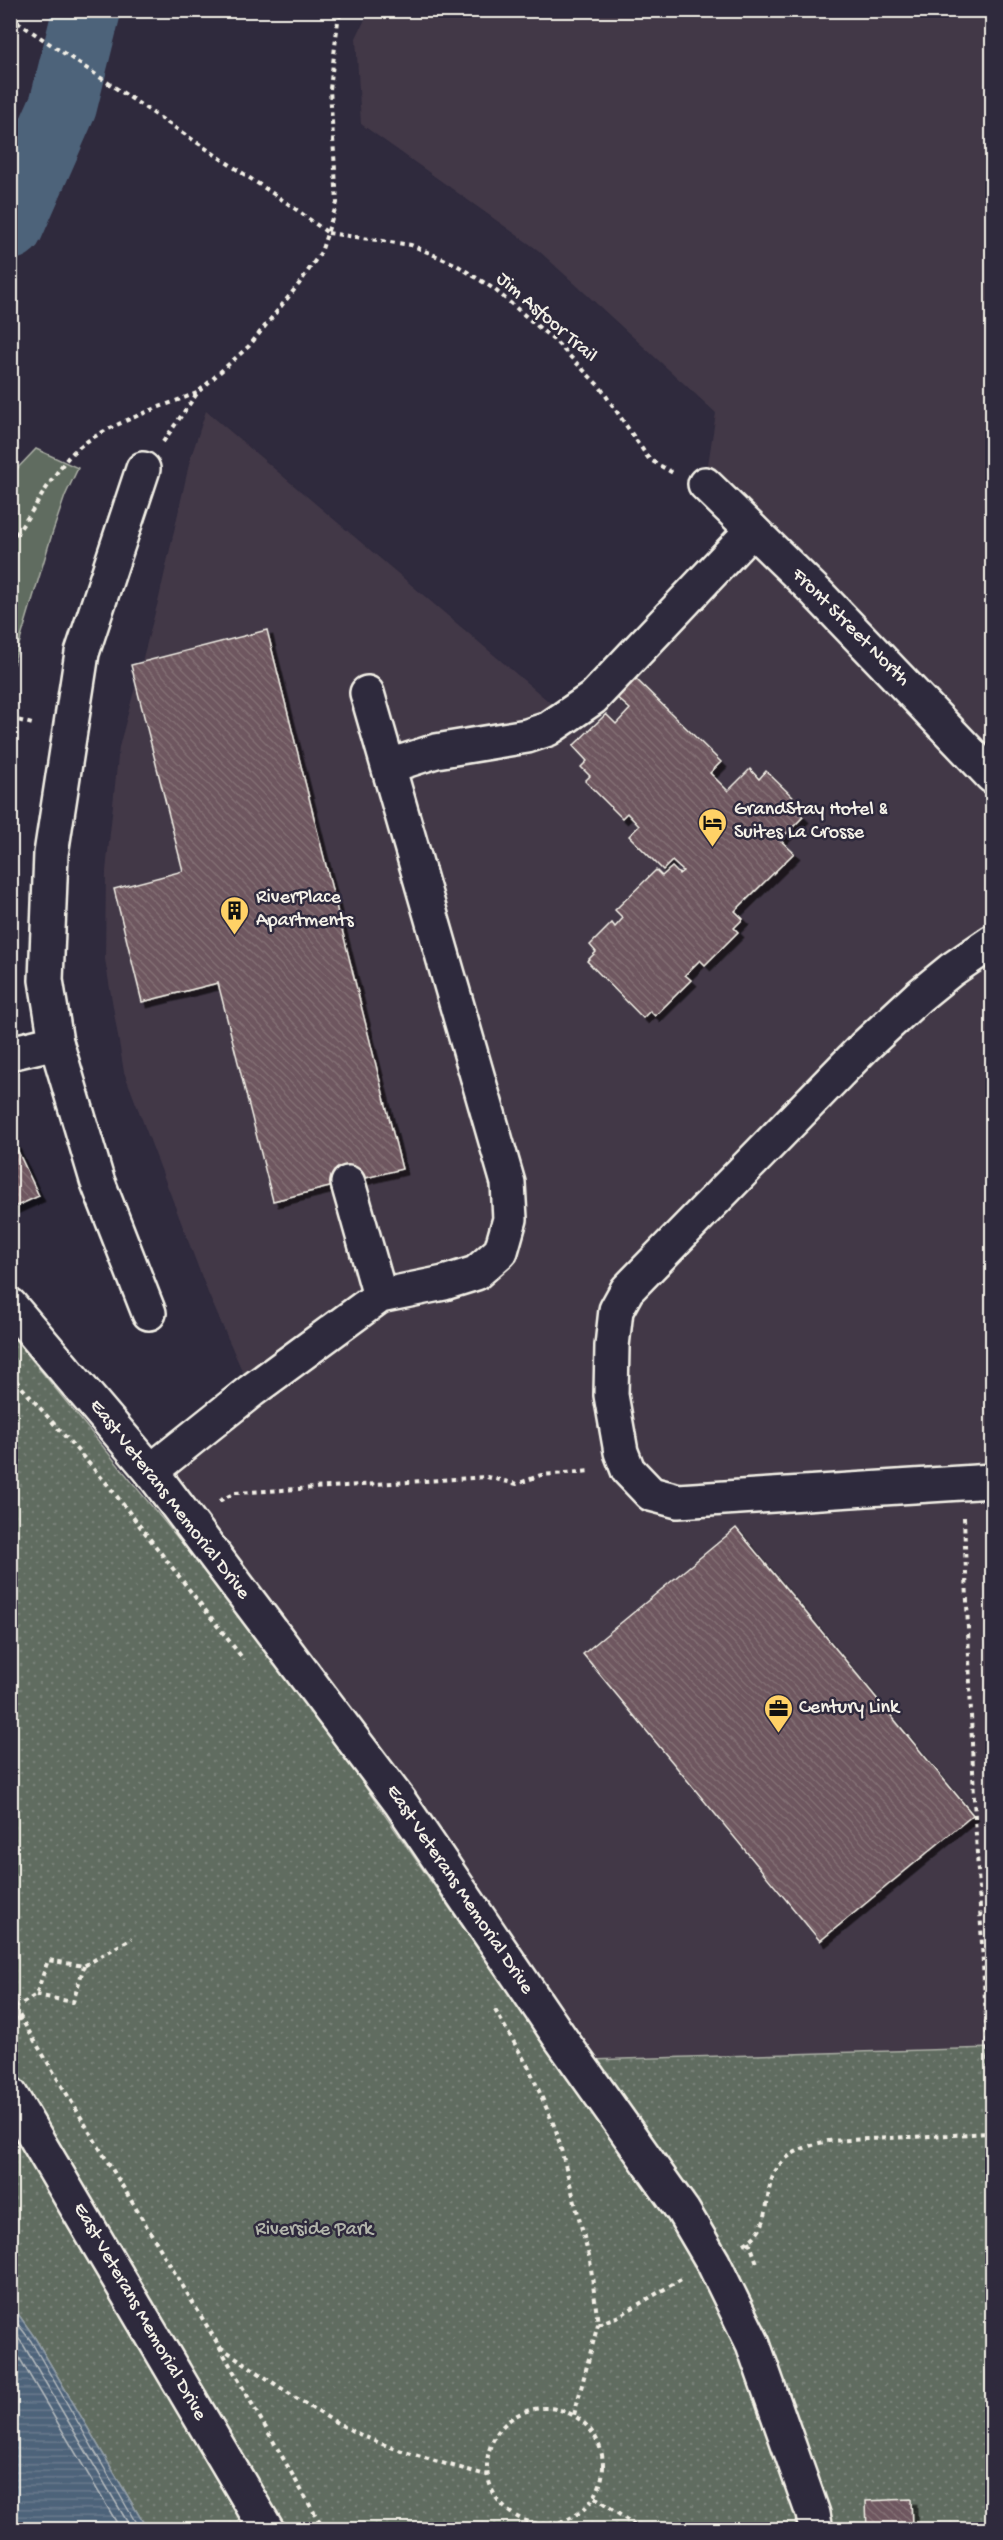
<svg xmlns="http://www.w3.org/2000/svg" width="1003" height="2540" font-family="'Gochi Hand',sans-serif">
  <defs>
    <pattern id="park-dots" width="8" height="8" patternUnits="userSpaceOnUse" patternTransform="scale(1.5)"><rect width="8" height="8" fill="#616c61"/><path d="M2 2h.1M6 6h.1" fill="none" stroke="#788178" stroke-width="1.8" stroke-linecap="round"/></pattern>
    <pattern id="water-rules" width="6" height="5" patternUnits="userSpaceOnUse" patternTransform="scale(1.5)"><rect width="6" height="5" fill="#4e637a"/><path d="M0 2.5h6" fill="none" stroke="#687a8d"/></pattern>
    <pattern id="building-back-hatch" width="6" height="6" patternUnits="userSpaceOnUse" patternTransform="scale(1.5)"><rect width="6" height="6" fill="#6e575e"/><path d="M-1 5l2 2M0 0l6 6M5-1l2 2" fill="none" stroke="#837075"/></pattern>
    <filter id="shadow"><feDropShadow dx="5.5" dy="5.5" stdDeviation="0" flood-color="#0009"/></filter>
  </defs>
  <rect width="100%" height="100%" fill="#2f2a3d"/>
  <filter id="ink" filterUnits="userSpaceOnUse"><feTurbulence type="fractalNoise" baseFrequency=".0167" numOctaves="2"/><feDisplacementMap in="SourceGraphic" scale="12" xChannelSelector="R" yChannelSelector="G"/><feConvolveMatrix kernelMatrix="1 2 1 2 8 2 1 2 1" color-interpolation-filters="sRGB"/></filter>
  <g filter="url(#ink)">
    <polygon fill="#423847" points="369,11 992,11 992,2048 556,2061 561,2039 151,1471 251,1391 208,1293 124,1072 105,959 106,871 119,747 159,598 190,460 206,411 567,717 751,530 705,484 716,413 538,250 361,124 356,38"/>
    <polygon fill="url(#park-dots)" stroke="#aaaea4" stroke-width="1.5" points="10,1333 195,1559 341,1752 556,2061 992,2048 992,2529 147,2529 35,2338 11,2304"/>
    <polygon fill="#616c61" stroke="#aaaea4" stroke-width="1.5" points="36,449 78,468 65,496 52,534 11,671 11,475"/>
    <polygon fill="url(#water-rules)" stroke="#909ca6" stroke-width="1.5" points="11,2304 35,2338 147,2529 11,2529"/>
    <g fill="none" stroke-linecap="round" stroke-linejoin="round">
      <g stroke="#b2b8bc" stroke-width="1.5">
        <polyline points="10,2314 31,2341 140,2530"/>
        <polyline points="10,2327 24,2346 132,2530"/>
        <polyline points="10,2342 121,2530"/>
      </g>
      <polyline stroke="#4e637a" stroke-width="68" points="10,226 63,106 87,10"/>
    </g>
    <g fill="url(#building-back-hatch)" stroke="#f4f1e8" stroke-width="1.5" filter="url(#shadow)">
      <polygon points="267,630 402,1169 273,1201 218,983 142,1002 114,889 183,871 131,665"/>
      <polygon points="633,676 721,762 710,773 728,791 750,769 759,779 766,771 801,805 796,810 803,817 780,840 794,853 735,911 743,919 734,928 738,932 705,965 700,960 685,975 691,980 655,1016 650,1011 643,1018 587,961 596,952 590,945 612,923 615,927 623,918 615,910 656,870 662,876 672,867 679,874 683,871 672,861 663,870 629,836 639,826 627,813 622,818 585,781 590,776 581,767 587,761 573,746 606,714 616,724 630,709 614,695"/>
      <polygon points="14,1143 39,1196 10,1209 10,1144"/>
      <polygon points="736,1528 973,1815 820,1941 583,1654"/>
      <polygon points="911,2499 912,2530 867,2530 866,2501"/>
    </g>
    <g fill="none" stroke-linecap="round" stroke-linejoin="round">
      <defs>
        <g id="minor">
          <polyline points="143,469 82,653 51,854 46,980 56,1042 97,1180 149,1313"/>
          <polyline points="705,484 817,593 992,776"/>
          <polyline points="389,766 436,751 527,736 548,729 593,698 752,530"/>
          <polyline points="992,942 951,970 919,996 864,1047 627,1290 616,1310 612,1346 611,1395 621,1452 628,1470 651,1494 678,1501 992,1481"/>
          <polyline points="10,1053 56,1042"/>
          <polyline points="348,1183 380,1296"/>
          <polyline points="10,1305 151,1471 400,1802 561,2039 683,2211 713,2262 753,2344 813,2514 816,2530"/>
          <polyline points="151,1471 251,1391 380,1296 444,1283 476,1273 501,1251 510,1219 508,1183 367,693"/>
          <polyline points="10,2094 267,2530"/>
        </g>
      </defs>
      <use href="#minor" stroke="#f4f1e8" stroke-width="38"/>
      <g stroke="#f4f1e8" stroke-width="4" stroke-dasharray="4.5 4.5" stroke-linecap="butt">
        <polyline points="10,17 290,205 328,233"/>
        <polyline points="328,233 411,245 455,264 494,289 556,342 600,387 649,459 673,473"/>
        <polyline points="163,442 198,392 249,346 299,284 321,252 337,203 330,89 338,21 342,10"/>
        <path d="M 10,542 C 31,516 46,485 67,459 C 91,429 161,407 197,393"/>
        <polyline points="10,718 36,725"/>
        <polyline points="10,1374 108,1485 244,1660"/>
        <polyline points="219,1501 235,1493 487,1477 517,1484 541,1475 592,1471"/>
        <polyline points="964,1517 974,1799 992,2127"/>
        <polyline points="36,1995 73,2002 84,1966"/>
        <polyline points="10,2000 219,2346 324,2530"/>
        <polyline points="15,2008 36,1995 48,1960 84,1966 132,1938"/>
        <polyline points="495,2010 529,2068 556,2130 590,2260 598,2324 574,2415"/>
        <polyline points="10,2025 21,2018"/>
        <polyline points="749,2241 758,2266"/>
        <path d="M 744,2244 C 791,2218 736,2160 828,2141 L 992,2133"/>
        <polyline points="598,2324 619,2316 683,2278"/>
        <path d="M 220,2347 C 262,2374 302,2405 347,2428 C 390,2451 440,2462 486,2475"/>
        <circle cx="545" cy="2466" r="58"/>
        <polyline points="595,2497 641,2530"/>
        <polyline points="525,2530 527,2523"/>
      </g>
      <use href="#minor" stroke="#2f2a3d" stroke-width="33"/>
    </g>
  </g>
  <defs>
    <symbol id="hotel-pin" viewBox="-11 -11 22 30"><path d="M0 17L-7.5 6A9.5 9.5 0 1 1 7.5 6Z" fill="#ffd166" stroke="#2f2a3d"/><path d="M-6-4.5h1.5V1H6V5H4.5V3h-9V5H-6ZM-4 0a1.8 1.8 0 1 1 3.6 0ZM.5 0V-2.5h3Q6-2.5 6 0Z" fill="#111"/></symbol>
    <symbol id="building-pin" viewBox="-11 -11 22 30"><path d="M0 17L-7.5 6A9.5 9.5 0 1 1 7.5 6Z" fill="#ffd166" stroke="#2f2a3d"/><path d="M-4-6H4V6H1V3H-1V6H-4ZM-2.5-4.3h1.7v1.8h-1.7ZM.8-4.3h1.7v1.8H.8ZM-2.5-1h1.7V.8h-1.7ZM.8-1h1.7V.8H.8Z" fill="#111"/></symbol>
    <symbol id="office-pin" viewBox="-11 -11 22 30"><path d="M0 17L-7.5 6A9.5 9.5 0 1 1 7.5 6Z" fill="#ffd166" stroke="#2f2a3d"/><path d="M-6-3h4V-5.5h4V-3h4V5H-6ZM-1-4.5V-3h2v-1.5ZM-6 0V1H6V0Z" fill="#111"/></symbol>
  </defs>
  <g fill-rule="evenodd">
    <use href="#hotel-pin" x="696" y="806" width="33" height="45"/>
    <use href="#building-pin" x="218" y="894" width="33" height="45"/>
    <use href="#office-pin" x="762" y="1692" width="33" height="45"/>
  </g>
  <g text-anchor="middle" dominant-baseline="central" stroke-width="5" stroke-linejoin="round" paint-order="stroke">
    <g font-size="20" fill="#f4f1e8" stroke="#2f2a3d">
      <text transform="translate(546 318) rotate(41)">Jim Asfoor Trail</text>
      <text transform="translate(850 628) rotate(45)">Front Street North</text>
      <text transform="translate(169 1500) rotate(52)">East Veterans Memorial Drive</text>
      <text transform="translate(459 1890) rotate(56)">East Veterans Memorial Drive</text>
      <text transform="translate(139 2312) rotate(60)">East Veterans Memorial Drive</text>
    </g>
    <g font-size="20" fill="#f4f1e8" stroke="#2f2a3d" text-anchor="start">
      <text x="734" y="810">GrandStay Hotel &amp;<tspan x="734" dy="23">Suites La Crosse</tspan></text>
      <text x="256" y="898">RiverPlace<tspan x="256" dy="23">Apartments</tspan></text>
      <text x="799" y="1708">Century Link</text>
    </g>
    <g font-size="20" fill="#b2b5ab" stroke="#2f2a3d">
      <text x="314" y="2230">Riverside Park</text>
    </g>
  </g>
  <rect width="1003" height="2540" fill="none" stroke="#2f2a3d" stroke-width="36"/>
  <rect x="18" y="18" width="967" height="2504" fill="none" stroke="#f4f1e8" stroke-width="2" filter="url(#ink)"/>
</svg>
